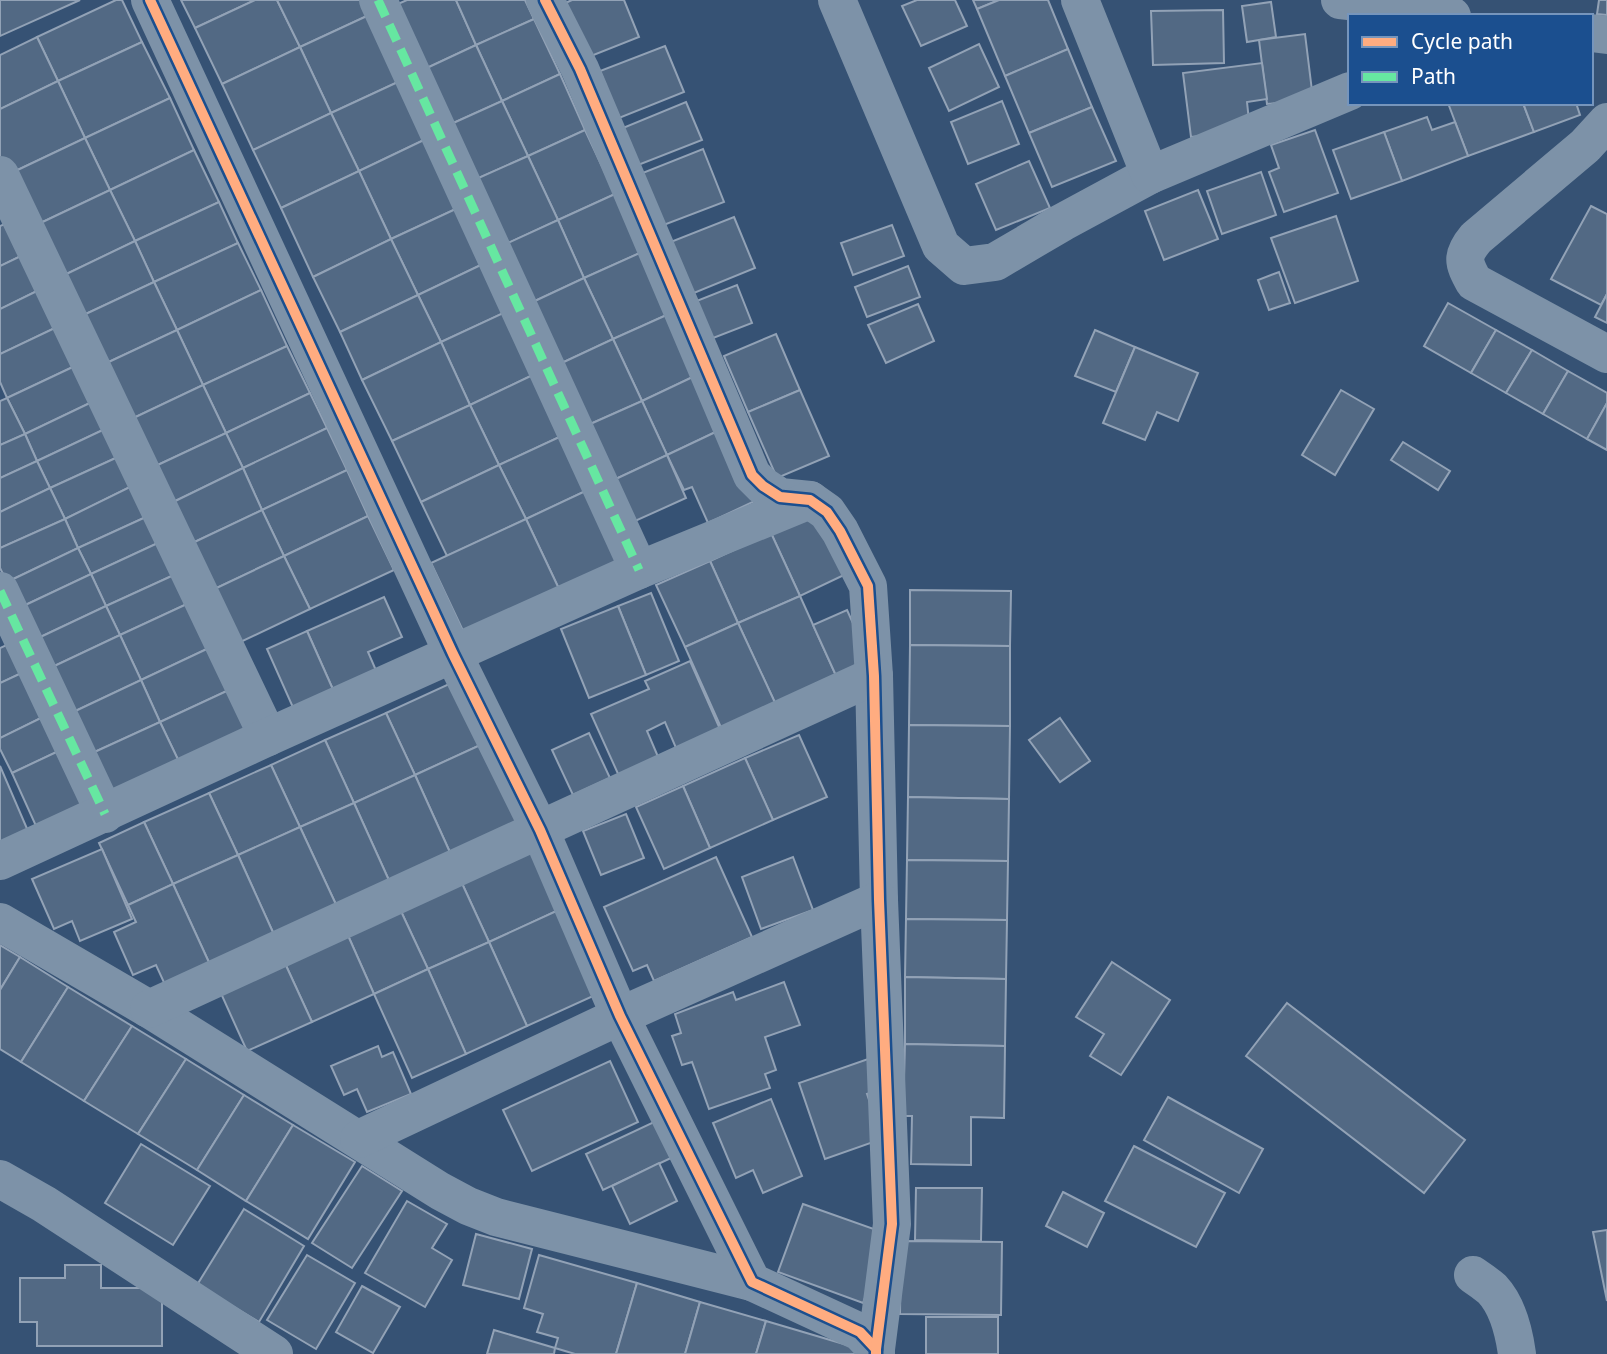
<svg xmlns="http://www.w3.org/2000/svg" width="1607" height="1354" font-family="'Noto Sans',sans-serif">
  <rect width="100%" height="100%" fill="#365274"/>
  <g fill="#526984" stroke="#92a2b6" stroke-width="2">
    <polygon points="0,0 80,0 0,36"/>
    <polygon points="116,0 122,0 142,42 58,81 37,37"/>
    <polygon points="181,0 255,0 195,28"/>
    <polygon points="255,0 277,0 300,47 222,84 195,28"/>
    <polygon points="277,0 362,0 369,15 300,47"/>
    <polygon points="407,0 456,0 476,45 414,74 384,10"/>
    <polygon points="456,0 525,0 534,19 476,45"/>
    <polygon points="572,0 624,0 639,37 586,58 563,4"/>
    <polygon points="917,0 955,0 967,26 921,46 902,6"/>
    <polygon points="973,0 999,0 977,9"/>
    <polygon points="999,0 1048,0 1068,49 1005,76 977,9"/>
    <polygon points="1599,0 1607,0 1607,15 1597,14"/>
    <polygon points="1271,2 1276,37 1247,42 1242,6"/>
    <polygon points="1223,10 1224,63 1153,65 1151,11"/>
    <polygon points="369,15 400,81 331,113 300,47"/>
    <polygon points="534,19 560,74 502,101 476,45"/>
    <polygon points="1305,34 1313,99 1267,104 1259,40"/>
    <polygon points="37,37 58,81 0,109 0,55"/>
    <polygon points="142,42 170,98 85,138 58,81"/>
    <polygon points="979,44 999,87 949,111 929,68"/>
    <polygon points="476,45 502,101 440,129 414,74"/>
    <polygon points="665,46 684,92 619,118 600,71"/>
    <polygon points="300,47 331,113 253,150 222,84"/>
    <polygon points="1068,49 1092,107 1029,133 1005,76"/>
    <polygon points="1262,63 1267,99 1247,102 1250,130 1191,137 1183,73"/>
    <polygon points="560,74 585,130 528,156 502,101"/>
    <polygon points="58,81 85,138 7,175 0,161 0,109"/>
    <polygon points="400,81 428,138 359,171 331,113"/>
    <polygon points="170,98 194,150 110,190 85,138"/>
    <polygon points="502,101 528,156 465,184 440,129"/>
    <polygon points="1002,101 1019,144 968,164 951,122"/>
    <polygon points="686,102 702,140 633,167 618,130"/>
    <polygon points="1448,103 1523,103 1534,132 1468,156"/>
    <polygon points="1523,103 1576,103 1580,115 1534,132"/>
    <polygon points="1092,107 1116,161 1052,187 1029,133"/>
    <polygon points="331,113 359,171 281,208 253,150"/>
    <polygon points="1427,117 1432,130 1455,122 1468,156 1402,181 1384,132"/>
    <polygon points="585,130 615,194 558,220 528,156"/>
    <polygon points="1315,130 1338,193 1284,212 1269,172 1279,168 1271,145"/>
    <polygon points="1384,132 1402,181 1351,199 1333,150"/>
    <polygon points="85,138 110,190 32,227 7,175"/>
    <polygon points="428,138 460,207 391,239 359,171"/>
    <polygon points="703,149 724,202 661,226 640,174"/>
    <polygon points="194,150 219,202 135,241 110,190"/>
    <polygon points="528,156 558,220 495,249 465,184"/>
    <polygon points="1029,161 1050,208 996,230 976,184"/>
    <polygon points="359,171 391,239 313,277 281,208"/>
    <polygon points="1261,172 1276,215 1222,234 1207,191"/>
    <polygon points="110,190 135,241 56,279 32,227"/>
    <polygon points="1198,190 1218,239 1164,260 1145,211"/>
    <polygon points="615,194 642,252 584,278 558,220"/>
    <polygon points="219,202 238,243 154,282 135,241"/>
    <polygon points="1591,206 1607,214 1607,294 1601,305 1551,279"/>
    <polygon points="460,207 487,262 418,295 391,239"/>
    <polygon points="1336,216 1358,281 1295,303 1271,238"/>
    <polygon points="734,217 755,268 689,295 668,243"/>
    <polygon points="558,220 584,278 522,307 495,249"/>
    <polygon points="9,222 25,254 0,266 0,226"/>
    <polygon points="892,225 904,256 853,275 841,243"/>
    <polygon points="391,239 418,295 340,332 313,277"/>
    <polygon points="135,241 154,282 75,319 56,279"/>
    <polygon points="238,243 261,290 177,330 154,282"/>
    <polygon points="642,252 671,313 613,339 584,278"/>
    <polygon points="25,254 41,289 0,309 0,266"/>
    <polygon points="487,262 510,310 441,342 418,295"/>
    <polygon points="908,266 920,297 867,317 855,287"/>
    <polygon points="1279,272 1290,303 1269,310 1258,280"/>
    <polygon points="584,278 613,339 551,368 522,307"/>
    <polygon points="154,282 177,330 98,367 75,319"/>
    <polygon points="737,285 752,323 708,340 694,302"/>
    <polygon points="41,289 59,326 0,354 0,309"/>
    <polygon points="261,290 287,346 203,385 177,330"/>
    <polygon points="1607,294 1607,323 1595,317"/>
    <polygon points="418,295 441,342 362,380 340,332"/>
    <polygon points="1448,303 1496,330 1471,373 1424,346"/>
    <polygon points="918,304 934,341 886,363 868,325"/>
    <polygon points="510,310 539,372 470,405 441,342"/>
    <polygon points="671,313 699,374 642,401 613,339"/>
    <polygon points="59,326 77,365 7,398 0,382 0,354"/>
    <polygon points="177,330 203,385 125,422 98,367"/>
    <polygon points="1095,330 1135,347 1116,392 1075,376"/>
    <polygon points="1496,330 1532,350 1506,393 1471,373"/>
    <polygon points="776,334 800,390 748,412 724,356"/>
    <polygon points="613,339 642,401 579,429 551,368"/>
    <polygon points="441,342 470,405 392,441 362,380"/>
    <polygon points="287,346 310,393 226,433 203,385"/>
    <polygon points="1135,347 1198,373 1178,421 1157,412 1145,440 1103,423"/>
    <polygon points="1532,350 1568,371 1543,414 1506,393"/>
    <polygon points="77,365 94,401 25,434 7,398"/>
    <polygon points="1568,371 1607,393 1607,403 1587,439 1543,414"/>
    <polygon points="539,372 568,433 499,465 470,405"/>
    <polygon points="699,374 724,428 667,455 642,401"/>
    <polygon points="203,385 226,433 147,470 125,422"/>
    <polygon points="800,390 829,456 777,478 748,412"/>
    <polygon points="1341,390 1374,409 1335,475 1302,455"/>
    <polygon points="310,393 327,428 243,468 226,433"/>
    <polygon points="7,398 25,434 0,445 0,401"/>
    <polygon points="94,401 107,428 37,461 25,434"/>
    <polygon points="642,401 667,455 605,484 579,429"/>
    <polygon points="1607,403 1607,450 1587,439"/>
    <polygon points="470,405 499,465 421,502 392,441"/>
    <polygon points="107,428 120,456 50,488 37,461"/>
    <polygon points="327,428 347,470 262,510 243,468"/>
    <polygon points="724,428 757,500 708,523 692,487 684,490 667,455"/>
    <polygon points="226,433 243,468 165,506 147,470"/>
    <polygon points="568,433 594,487 526,519 499,465"/>
    <polygon points="25,434 37,461 0,478 0,445"/>
    <polygon points="1403,442 1450,471 1438,490 1391,460"/>
    <polygon points="667,455 686,498 624,526 605,484"/>
    <polygon points="120,456 134,485 65,519 50,488"/>
    <polygon points="37,461 50,488 0,512 0,478"/>
    <polygon points="499,465 526,519 447,556 421,502"/>
    <polygon points="243,468 262,510 184,547 165,506"/>
    <polygon points="347,470 368,516 284,556 262,510"/>
    <polygon points="134,485 148,516 78,548 65,519"/>
    <polygon points="594,487 628,558 560,591 526,519"/>
    <polygon points="50,488 65,519 0,548 0,512"/>
    <polygon points="262,510 284,556 206,593 184,547"/>
    <polygon points="816,513 844,575 800,596 771,533"/>
    <polygon points="148,516 160,542 91,574 78,548"/>
    <polygon points="368,516 394,570 310,609 284,556"/>
    <polygon points="65,519 78,548 7,582 0,568 0,548"/>
    <polygon points="526,519 560,591 465,635 431,563"/>
    <polygon points="771,533 800,596 738,623 710,561"/>
    <polygon points="160,542 176,574 106,606 91,574"/>
    <polygon points="78,548 91,574 19,608 7,582"/>
    <polygon points="284,556 310,609 232,646 206,593"/>
    <polygon points="710,561 738,623 685,647 656,585"/>
    <polygon points="91,574 106,606 34,640 19,608"/>
    <polygon points="176,574 189,603 120,635 106,606"/>
    <polygon points="910,590 1011,591 1010,646 910,645"/>
    <polygon points="651,593 679,661 646,675 618,606"/>
    <polygon points="800,596 838,680 777,707 738,623"/>
    <polygon points="384,597 402,637 368,652 378,675 335,694 307,631"/>
    <polygon points="189,603 211,647 141,680 120,635"/>
    <polygon points="106,606 120,635 48,669 34,640"/>
    <polygon points="618,606 646,675 589,698 561,629"/>
    <polygon points="847,610 872,665 838,680 813,625"/>
    <polygon points="738,623 777,707 723,732 685,647"/>
    <polygon points="307,631 335,694 295,712 267,649"/>
    <polygon points="120,635 141,680 69,714 48,669"/>
    <polygon points="15,641 28,670 0,683 0,648"/>
    <polygon points="910,645 1010,646 1010,726 909,725"/>
    <polygon points="211,647 231,689 160,722 141,680"/>
    <polygon points="690,661 720,729 676,748 665,722 647,731 659,759 619,776 591,714 649,689 645,681"/>
    <polygon points="28,670 49,714 0,738 0,683"/>
    <polygon points="460,679 489,741 415,775 386,713"/>
    <polygon points="141,680 160,722 88,755 69,714"/>
    <polygon points="231,689 253,737 183,770 160,722"/>
    <polygon points="386,713 415,775 354,803 325,740"/>
    <polygon points="49,714 65,748 12,773 0,749 0,738"/>
    <polygon points="1060,718 1090,761 1060,782 1029,740"/>
    <polygon points="160,722 183,770 111,803 88,755"/>
    <polygon points="909,725 1010,726 1009,799 908,797"/>
    <polygon points="589,733 610,778 573,795 552,750"/>
    <polygon points="799,735 827,797 773,820 745,758"/>
    <polygon points="325,740 354,803 300,827 271,765"/>
    <polygon points="489,741 528,825 453,859 415,775"/>
    <polygon points="65,748 90,801 36,826 12,773"/>
    <polygon points="745,758 773,820 710,848 683,786"/>
    <polygon points="271,765 300,827 238,855 209,793"/>
    <polygon points="0,766 28,831 0,842"/>
    <polygon points="415,775 453,859 392,887 354,803"/>
    <polygon points="683,786 710,848 664,869 636,807"/>
    <polygon points="209,793 238,855 173,884 144,822"/>
    <polygon points="908,797 1009,799 1008,861 907,860"/>
    <polygon points="354,803 392,887 339,911 300,827"/>
    <polygon points="626,814 644,858 601,875 583,831"/>
    <polygon points="144,822 173,884 128,905 99,843"/>
    <polygon points="300,827 339,911 276,939 238,855"/>
    <polygon points="535,846 563,908 489,942 460,879"/>
    <polygon points="102,849 132,919 80,941 72,921 54,929 32,879"/>
    <polygon points="238,855 276,939 212,969 173,884"/>
    <polygon points="716,857 752,937 654,981 647,965 633,971 604,907"/>
    <polygon points="793,857 813,910 761,929 742,877"/>
    <polygon points="907,860 1008,861 1007,920 906,919"/>
    <polygon points="460,879 489,942 428,969 399,907"/>
    <polygon points="173,884 212,969 167,989 156,965 133,975 114,932 136,922 128,905"/>
    <polygon points="399,907 428,969 374,994 346,931"/>
    <polygon points="563,908 602,992 527,1026 489,942"/>
    <polygon points="906,919 1007,920 1006,979 905,977"/>
    <polygon points="346,931 374,994 312,1022 283,959"/>
    <polygon points="489,942 527,1026 466,1054 428,969"/>
    <polygon points="0,945 20,957 0,990"/>
    <polygon points="20,957 68,987 21,1062 0,1049 0,990"/>
    <polygon points="283,959 312,1022 247,1051 219,989"/>
    <polygon points="1112,962 1170,1000 1121,1075 1090,1056 1104,1034 1076,1017"/>
    <polygon points="428,969 466,1054 412,1078 374,994"/>
    <polygon points="905,977 1006,979 1005,1046 905,1044"/>
    <polygon points="784,982 800,1025 765,1037 776,1070 765,1074 770,1088 709,1109 692,1062 682,1065 672,1036 681,1033 675,1014 733,992 736,1000"/>
    <polygon points="68,987 132,1026 84,1101 21,1062"/>
    <polygon points="1287,1003 1465,1140 1424,1193 1246,1056"/>
    <polygon points="132,1026 186,1059 138,1134 84,1101"/>
    <polygon points="905,1044 1005,1046 1004,1118 971,1117 971,1165 911,1164 912,1116 903,1116"/>
    <polygon points="378,1046 382,1057 393,1052 411,1094 367,1112 357,1089 344,1095 331,1066"/>
    <polygon points="871,1058 882,1089 867,1094 882,1139 825,1159 799,1083"/>
    <polygon points="186,1059 244,1095 197,1170 138,1134"/>
    <polygon points="610,1061 638,1122 532,1171 503,1110"/>
    <polygon points="244,1095 293,1125 246,1201 197,1170"/>
    <polygon points="1168,1097 1263,1149 1239,1193 1144,1140"/>
    <polygon points="771,1099 802,1176 763,1193 753,1170 736,1178 713,1123"/>
    <polygon points="654,1122 671,1158 603,1190 586,1154"/>
    <polygon points="293,1125 355,1162 308,1239 246,1201"/>
    <polygon points="141,1144 210,1186 173,1245 105,1203"/>
    <polygon points="1134,1146 1225,1193 1196,1247 1105,1201"/>
    <polygon points="659,1163 677,1201 630,1224 612,1186"/>
    <polygon points="362,1166 402,1191 352,1268 312,1243"/>
    <polygon points="916,1188 982,1188 981,1241 915,1240"/>
    <polygon points="1063,1192 1104,1213 1087,1247 1046,1226"/>
    <polygon points="407,1201 447,1224 432,1248 452,1260 425,1307 365,1273"/>
    <polygon points="803,1204 888,1234 863,1303 778,1272"/>
    <polygon points="244,1209 304,1246 259,1322 197,1285"/>
    <polygon points="1607,1230 1607,1301 1593,1232"/>
    <polygon points="476,1234 532,1249 519,1299 463,1285"/>
    <polygon points="901,1241 1002,1242 1001,1315 900,1314"/>
    <polygon points="307,1255 355,1283 316,1349 267,1320"/>
    <polygon points="539,1255 637,1283 616,1354 575,1354 555,1348 558,1338 537,1332 543,1314 524,1308"/>
    <polygon points="65,1265 101,1265 101,1288 162,1288 162,1346 37,1346 37,1322 20,1322 20,1278 65,1278"/>
    <polygon points="637,1283 700,1302 685,1354 616,1354"/>
    <polygon points="362,1286 400,1307 373,1353 336,1332"/>
    <polygon points="700,1302 766,1321 756,1354 685,1354"/>
    <rect x="926" y="1317" width="72" height="37"/>
    <polygon points="766,1321 864,1350 863,1354 756,1354"/>
    <polygon points="494,1330 555,1348 554,1354 487,1354"/>
  </g>
  <g fill="none" stroke-linecap="round" stroke-linejoin="round">
    <g stroke="#7d92a8" stroke-width="38">
      <polyline points="150,0 453,654 540,830 620,1016 752,1282 860,1332 876,1349 876,1354"/>
      <polyline points="378,0 639,570"/>
      <polyline points="545,0 580,69 752,475 763,486 780,497 810,500 827,512 840,531 868,586 874,676 879,900 892,1224 876,1349"/>
      <polyline points="837,0 941,246 964,266 995,262 1063,222 1150,175"/>
      <polyline points="1080,0 1150,175 1350,91"/>
      <polyline points="1340,0 1385,5 1452,16"/>
      <polyline points="1591,33 1607,35"/>
      <path d="M 1607,122 L 1585,146 L 1476,238 C 1461,256 1463,262 1474,282 L 1607,354"/>
      <polyline points="0,175 268,737"/>
      <polyline points="0,591 105,814"/>
      <polyline points="0,861 268,737 639,570 810,500"/>
      <polyline points="0,922 149,1009 440,1191 468,1206 496,1217 752,1282"/>
      <polyline points="149,1009 874,676"/>
      <polyline points="359,1139 620,1016 879,900"/>
      <polyline points="0,1179 44,1204 274,1354"/>
      <path d="M 1473,1275 C 1479,1279 1486,1284 1492,1289 C 1508,1306 1514,1332 1517,1354"/>
    </g>
    <g stroke="#66e7a1" stroke-width="9" stroke-dasharray="18 9" stroke-linecap="butt">
      <polyline points="378,0 639,570"/>
      <polyline points="0,591 105,814"/>
    </g>
    <defs>
      <g id="cycleway">
        <polyline points="150,0 453,654 540,830 620,1016 752,1282 860,1332 876,1349 876,1354"/>
        <polyline points="545,0 580,69 752,475 763,486 780,497 810,500 827,512 840,531 868,586 874,676 879,900 892,1224 876,1349"/>
      </g>
    </defs>
    <use href="#cycleway" stroke="#1b4f8f" stroke-width="15"/>
    <use href="#cycleway" stroke="#ffac80" stroke-width="10"/>
  </g>
  <rect x="1348" y="14" width="245" height="91" fill="#1b4f8f" stroke="#7695bc" stroke-width="2"/>
  <rect x="1362" y="37" width="35" height="10" fill="#ffac80" stroke="#7695bc" stroke-width="2"/>
  <text x="1411" y="49" font-size="21" fill="#ffffff">Cycle path</text>
  <rect x="1362" y="72" width="35" height="10" fill="#66e7a1" stroke="#7695bc" stroke-width="2"/>
  <text x="1411" y="84" font-size="21" fill="#ffffff">Path</text>
</svg>
